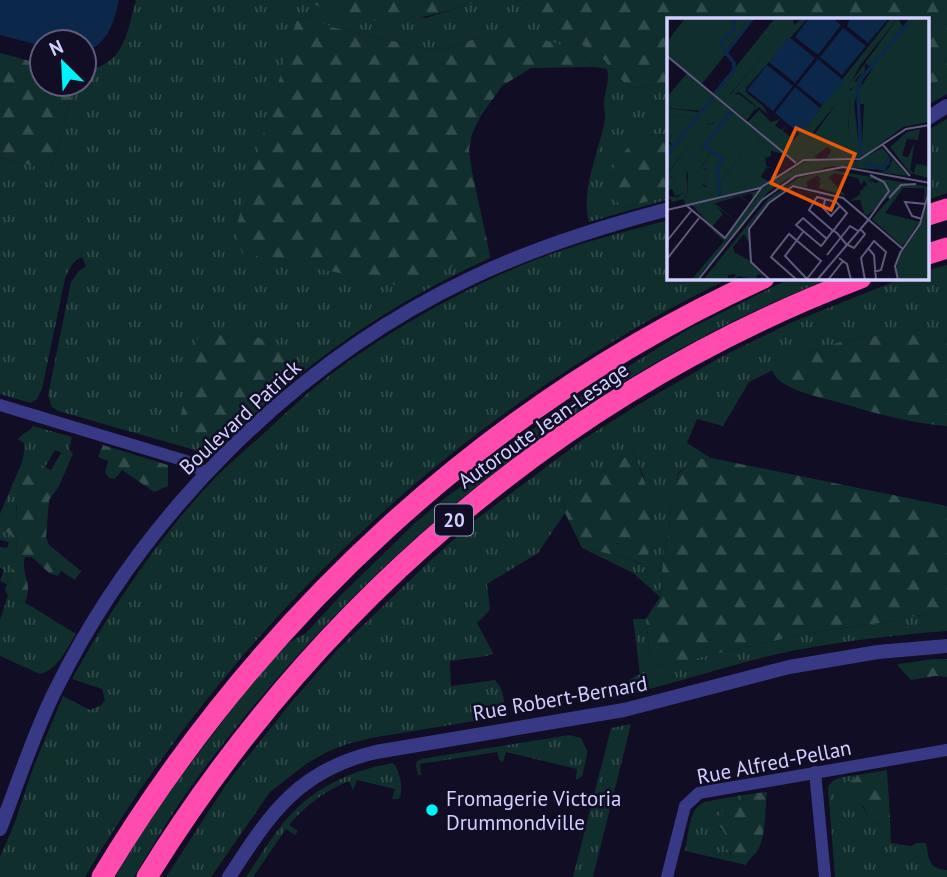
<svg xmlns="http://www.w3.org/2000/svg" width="947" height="877" font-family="'PT Sans',sans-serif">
  <defs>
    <pattern id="grass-tufts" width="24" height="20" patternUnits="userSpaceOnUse" patternTransform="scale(1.75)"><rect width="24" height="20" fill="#102e2b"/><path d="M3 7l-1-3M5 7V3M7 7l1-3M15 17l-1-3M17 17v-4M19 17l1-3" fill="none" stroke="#324b4b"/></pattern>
    <pattern id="forest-firs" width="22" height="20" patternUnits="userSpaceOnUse" patternTransform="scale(1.75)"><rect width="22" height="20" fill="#102e2b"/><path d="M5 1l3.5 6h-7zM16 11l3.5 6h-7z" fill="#324b4b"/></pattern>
  </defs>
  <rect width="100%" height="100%" fill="#100d24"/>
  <g fill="url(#grass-tufts)" fill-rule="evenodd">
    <path d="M 136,0 L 307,0 L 311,3 L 426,18 L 482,0 L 520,0 L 563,32 L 603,59 L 629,88 L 669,84 L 669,134 L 642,135 L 622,208 L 669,196 L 669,199 L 589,222 C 580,189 600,151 605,118 C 606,112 603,108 604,102 C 605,90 610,81 607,69 L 595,67 L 575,49 L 480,37 L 442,51 L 419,47 L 332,27 L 304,16 L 460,262 L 489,250 L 490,258 C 426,287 367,322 312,365 C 277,392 245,424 210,451 L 202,452 L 58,411 L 52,407 L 48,395 L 71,282 L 78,272 L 86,266 L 82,257 C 72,261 69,269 65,279 L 42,389 L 37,399 L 31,403 L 0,394 L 0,158 L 51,170 L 75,84 L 84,84 L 84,72 C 94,69 106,65 114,57 C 127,43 131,18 136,0 ZM 246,333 L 274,344 L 296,363 L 260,394 Z"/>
    <polygon points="947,75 947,94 928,105 928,89"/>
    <polygon points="947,119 947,193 928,200 928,130"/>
    <path d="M 669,220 L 669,278 L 730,278 C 462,408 236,620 85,877 L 0,877 L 0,857 L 15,822 L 33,768 L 63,696 L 90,710 L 101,705 L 105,700 L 102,689 L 72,679 C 110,610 161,534 216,477 C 229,464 244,451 259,438 C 282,417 305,394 330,375 C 391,329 461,290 532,261 C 576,244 623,232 669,220 Z"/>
    <path d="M 947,265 L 947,327 L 927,327 L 903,335 L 883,335 L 846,340 L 810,352 L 749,382 L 723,426 L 697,419 L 687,443 L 711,458 L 701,459 L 690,464 L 678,473 L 671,504 L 669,533 L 664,550 L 660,597 L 633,573 L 582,548 L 619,556 L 642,564 L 644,477 L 633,452 L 563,496 L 565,513 L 538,553 L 487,584 L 490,610 L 477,623 L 493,653 L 487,656 L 450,661 L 451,686 L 495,680 C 505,690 504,703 505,716 L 371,738 L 347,744 L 327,752 L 306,764 L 270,792 L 211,877 L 166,877 L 227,783 L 293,700 L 338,649 L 430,561 L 474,521 L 585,438 L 641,403 L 723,356 L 788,324 L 903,278 L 928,278 L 928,270 Z"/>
    <path d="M 791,278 L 831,278 C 577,377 349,568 190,788 C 170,816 152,847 134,877 L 115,877 L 142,832 L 179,779 L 254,680 L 286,644 L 306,633 L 340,596 L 416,522 L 445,498 L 466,483 L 552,414 L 687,330 Z"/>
    <path d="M 33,426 L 72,437 L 69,449 L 64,454 L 55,450 L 45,467 L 16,506 L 17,554 L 7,584 L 0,581 L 4,570 L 0,568 L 0,547 L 7,548 L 9,542 L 0,540 L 0,514 L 22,462 L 25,447 L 24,443 L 18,439 C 23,433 29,432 33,426 Z"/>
    <path d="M 8,595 L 31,606 L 76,634 C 66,649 59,669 40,674 L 0,656 L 0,620 Z"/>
    <path d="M 935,612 L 947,614 L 947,631 C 895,635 843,641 791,651 C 730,664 670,686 608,699 L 608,692 L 640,674 L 633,619 L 646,619 L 651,668 L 814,632 L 887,622 Z"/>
    <polygon points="631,724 593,877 573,877 611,728"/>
    <polygon points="569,735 581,738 587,750 587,756 582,776 577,780 576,778 577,769 506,752 503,762 500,761 497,752 420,764 421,775 418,775 416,766 417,761 421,759"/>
    <path d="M 393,763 C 400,770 404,790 399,799 L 392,799 L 395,789 L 357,780 L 353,790 L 349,781 C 325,791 306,805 289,825 L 298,831 L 295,835 L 286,829 L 253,877 L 246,877 C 256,862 266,846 277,831 C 305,792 346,771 393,763 Z"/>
    <path d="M 857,775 L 855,779 L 847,782 C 854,795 863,806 870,820 L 878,824 L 890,817 L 891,843 L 911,846 L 917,843 L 926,843 C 929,859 928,869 947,870 L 947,877 L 835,877 L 828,788 C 832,776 846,777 857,775 Z"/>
    <path d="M 742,795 L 743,804 L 719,828 C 729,836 732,848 729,861 L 685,851 C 687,840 689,819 695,810 C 697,807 701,804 704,802 Z"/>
  </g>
  <g fill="url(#forest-firs)">
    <path d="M 307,0 L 482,0 C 441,13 402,27 358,19 C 342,17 326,9 311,3 Z"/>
    <polygon points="520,0 947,0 947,75 928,89 928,19 669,19 669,84 629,88 603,59 563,32"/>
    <polygon points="304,16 332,27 419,47 442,51 480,37 518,32 575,49 595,67 531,68 502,86 480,117 472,134 469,149 472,172 489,250 460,262 412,288 242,253 235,231 296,22"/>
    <polygon points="0,53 42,64 42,84 75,84 51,170 0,158"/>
    <polygon points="669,134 669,196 622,208 609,191 614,166 629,146 642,135"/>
    <path d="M 927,327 L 947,327 L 947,426 C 908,423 871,412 834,401 C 818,397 800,393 786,385 C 779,381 775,377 772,370 L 810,352 L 846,340 L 883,335 L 903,335 Z"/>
    <polygon points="218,330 246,333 287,348 296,362 224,427 210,437 195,439 183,436 177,433 198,337"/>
    <polygon points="103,445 168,465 168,486 154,492 122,470 115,479 109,478 105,472 108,461 98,457"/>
    <path d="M 69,449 L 73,454 L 59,486 L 49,500 L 46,537 L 49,545 L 81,571 L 75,580 L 61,571 L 58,576 L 49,573 L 32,557 L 25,557 C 20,576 34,582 25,603 L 8,595 L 5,590 L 17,554 L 17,540 L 4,530 L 6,527 L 16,529 C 16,511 16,481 32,469 C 34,468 41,466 43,466 L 51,470 L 61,453 L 64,454 Z"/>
    <path d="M 633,452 C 647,485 665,531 643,564 L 619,556 L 582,548 L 565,513 L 563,496 Z"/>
    <polygon points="711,458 947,506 947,614 935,612 887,622 814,632 651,668 646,619 660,597 664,550 669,533 671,504 675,483 679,473 690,464 701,459"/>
    <polygon points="934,659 947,659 947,677 935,676 911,680 899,667 898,664"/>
    <polygon points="887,770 890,817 878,824 870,820 863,806 845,792 843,784 855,779 857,775"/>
    <path d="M 767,792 C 765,810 766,831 759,848 C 756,855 749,858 746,865 L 729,861 L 731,852 L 726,849 C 729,832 722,833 716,820 C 723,807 729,807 743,804 L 742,795 Z"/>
  </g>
  <path fill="#0b274a" d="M 0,0 L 119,0 C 114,22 108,45 84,52 L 84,42 L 42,42 L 42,46 L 0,35 Z"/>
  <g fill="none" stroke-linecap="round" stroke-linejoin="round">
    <g stroke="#373984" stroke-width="12">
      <polyline points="0,405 186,461 206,473"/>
      <polyline points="815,772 825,877"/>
      <polyline points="667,877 685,806 699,793 947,750"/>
    </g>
    <g stroke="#373984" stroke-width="14">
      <polyline points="928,118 947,106"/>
      <path d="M 0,829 C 18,783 33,735 55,691 C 141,516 293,363 469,279 C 533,248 600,227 669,209"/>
      <path d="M 229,877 C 270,814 298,770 376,752 L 624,710 L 789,667 L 878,652 L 947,646"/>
    </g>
    <g stroke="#ff4bad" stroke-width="21">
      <polyline points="928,215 947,209"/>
      <polyline points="928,254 947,248"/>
      <path d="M 102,877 C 258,618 488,403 764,278"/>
      <path d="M 147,877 C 314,607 563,391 861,278"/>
    </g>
  </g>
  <circle fill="#00f2fb" stroke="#100d24" stroke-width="2.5" cx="432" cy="810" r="7"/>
  <g text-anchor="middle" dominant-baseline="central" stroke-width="5" stroke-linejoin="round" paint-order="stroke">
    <rect fill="#100d24" stroke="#9896bd" stroke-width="2" x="435" y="504.5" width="38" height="31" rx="5"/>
    <g font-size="19" font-weight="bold" fill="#d2d0ff">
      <text x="454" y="520">20</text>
    </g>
    <g font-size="21" fill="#d2d0ff" stroke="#100d24">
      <text transform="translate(240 417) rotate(-43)">Boulevard Patrick</text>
      <text transform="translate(543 425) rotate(-35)">Autoroute Jean-Lesage</text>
      <text transform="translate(560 698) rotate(-10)">Rue Robert-Bernard</text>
      <text transform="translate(774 762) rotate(-11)">Rue Alfred-Pellan</text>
    </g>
    <g font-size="21" fill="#d2d0ff" stroke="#100d24" text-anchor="start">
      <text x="446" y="798">Fromagerie Victoria<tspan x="446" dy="24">Drummondville</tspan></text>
    </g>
  </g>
  <g transform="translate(667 18)">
    <rect width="262" height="262" fill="#100d24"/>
    <path d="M 135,0 L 141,0 L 79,70 L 79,74 L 96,88 L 102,97 L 92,89 L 87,93 L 89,88 L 72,74 L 62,78 L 124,5 L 128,8 ZM 224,0 L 231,0 L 192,49 L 181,71 L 184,73 L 200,46 L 187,85 L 191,120 L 197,131 L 191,131 L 181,115 L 183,80 L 177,76 L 146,114 L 161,123 L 175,140 L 160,140 L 165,131 L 147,119 L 147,139 L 152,140 L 129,144 L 81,104 L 92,92 L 104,104 L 113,101 L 108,108 L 115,112 L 120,107 L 116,113 L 127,122 ZM 47,78 L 117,136 L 104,133 L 104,138 L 98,140 L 100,149 L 107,150 L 99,150 L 94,159 L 102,164 L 95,169 L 18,188 L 17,181 L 6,184 L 0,178 L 11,179 L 15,175 L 20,180 L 21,157 L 19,152 L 8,162 L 6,170 L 17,170 L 8,178 L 5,171 L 0,173 L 0,138 L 7,130 L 0,135 L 0,125 L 8,128 L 24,100 L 0,96 L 0,90 L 31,94 ZM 41,103 L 42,107 L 47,104 L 46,110 L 5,161 L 1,154 ZM 54,104 L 84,110 L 94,124 L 75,136 L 54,163 L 53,177 L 35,167 L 42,154 L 34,149 L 45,135 L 35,141 L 46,119 L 21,148 ZM 215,130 L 241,158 L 212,154 L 218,153 L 223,149 L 225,143 L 221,138 L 223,146 L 216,152 L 165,148 L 120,161 L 102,173 L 29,262 L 24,262 L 57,223 L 36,204 L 58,221 L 97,169 L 139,143 L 189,143 ZM 164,152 L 262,169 L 256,186 L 258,170 L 236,170 L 218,195 L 253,204 L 235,228 L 205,201 L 235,166 L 200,198 L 191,190 L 197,195 L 193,182 L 183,183 L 212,163 L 200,160 L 205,166 L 200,170 L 195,170 L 200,167 L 197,162 L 194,167 L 191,160 L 167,155 L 154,166 L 150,161 L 154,163 L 156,156 L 151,157 L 139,164 L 141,169 L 124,167 L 102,184 L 82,208 L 82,225 L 77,216 L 66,229 L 68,235 L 82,242 L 99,262 L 91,262 L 96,258 L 91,256 L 88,262 L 72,258 L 66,262 L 69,256 L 61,257 L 61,262 L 36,262 L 102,180 L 132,160 ZM 95,172 L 88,182 L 84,175 L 74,178 L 84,187 L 72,178 L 46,186 L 50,187 L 70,204 L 49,188 L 56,196 L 45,209 L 25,187 ZM 262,173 L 262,262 L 231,262 L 229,243 L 254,206 Z" fill="#102e2b" fill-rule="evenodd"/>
    <path d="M 18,0 L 87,0 L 35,66 L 0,38 L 0,24 ZM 108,0 L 126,0 L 127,7 L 135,0 L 128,8 L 124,6 L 63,76 L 72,76 L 89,89 L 80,102 L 47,76 ZM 231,0 L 237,11 L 241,0 L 262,0 L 262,104 L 236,109 L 197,138 L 183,142 L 175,142 L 162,140 L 165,136 L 175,140 L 160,129 L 147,139 L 137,131 L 176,76 L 183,78 L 181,115 L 191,129 L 195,127 L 197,86 L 192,86 L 191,73 L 206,50 L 198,45 L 197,53 L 188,62 L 191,69 L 188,83 L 186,83 L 184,80 L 187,82 L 189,74 L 185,70 L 180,74 L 182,67 ZM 20,55 L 47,78 L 36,93 L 0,90 L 0,79 ZM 0,96 L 25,100 L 8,129 L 0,122 ZM 41,102 L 41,107 L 53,104 L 8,162 L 54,104 L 84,109 L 93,123 L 97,121 L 82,140 L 75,136 L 54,163 L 53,179 L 48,180 L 37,166 L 23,184 L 42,155 L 33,162 L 40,151 L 34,150 L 45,134 L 31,145 L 46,119 L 19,151 L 20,166 L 33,151 L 20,168 L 20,180 L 15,175 L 8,179 L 12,172 L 6,170 L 7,161 L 0,156 ZM 253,111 L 251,122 L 240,121 L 235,138 L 241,139 L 248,123 L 243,152 L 247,155 L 249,146 L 262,148 L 261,160 L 243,155 L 223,129 L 240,114 ZM 156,156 L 155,163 L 161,159 L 179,178 L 151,170 L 155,163 L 150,157 ZM 199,159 L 219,172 L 208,188 L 192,174 L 205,165 ZM 231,205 L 248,210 L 238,225 L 226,220 Z" fill="#102e2b"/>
    <path d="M 142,0 L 166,0 L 174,7 L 151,37 L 128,19 ZM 183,0 L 222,0 L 201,25 L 180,8 ZM 176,10 L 199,28 L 175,57 L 153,39 ZM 122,19 L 148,40 L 128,65 L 102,44 ZM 151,41 L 177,63 L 156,88 L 130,67 ZM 100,47 L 126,68 L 106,93 L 80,72 ZM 128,69 L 154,91 L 133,116 L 108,95 Z" fill="#0b274a"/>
    <path fill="none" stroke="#0b274a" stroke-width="3.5" d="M 73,0 L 67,3 L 67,12 L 54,24 L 59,35 L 86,0M 191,74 L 194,61 L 241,5M 48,75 L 67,52 L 67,45 L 60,36M 191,75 L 194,138M 0,137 L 46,79M 199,146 L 217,151 L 222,140M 53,178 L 50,150 L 56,141 L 37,128 L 64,94"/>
    <path fill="none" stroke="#5e5b7c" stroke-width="2" d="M 0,38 L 129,145M 216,127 L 243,158M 222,180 L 234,167 L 249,166M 158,182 L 156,190 L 164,198 L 173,188M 20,188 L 58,220 L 95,169M 0,192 L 93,170 L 137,142 L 193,141 L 239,111 L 263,107M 202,201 L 222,173 L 217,164 L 203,157M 255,201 L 245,198 L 238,184 L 259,186M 136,214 L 118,238 L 141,262M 160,221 L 136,200 L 129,207 L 154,228 L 155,227 L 165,214 L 166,213 L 180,195 L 169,184 L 150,179 L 142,192 L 165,212 L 166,213 L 167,213 L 170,215 L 180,227M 0,223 L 24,193M 179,226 L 187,230 L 198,216 L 194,212M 201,230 L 207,237 L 209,262M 233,235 L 253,206 L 263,169M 160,237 L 183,208 L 191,213M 172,240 L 180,246 L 184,262M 0,241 L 32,200M 31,262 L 95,182 L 129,158 L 176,149 L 263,165M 103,262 L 84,244 L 82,211 L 102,185 L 126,168 L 176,180 L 236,231M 130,262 L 104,239 L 122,216 L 154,243 L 139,262M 150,262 L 202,201M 161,262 L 176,243M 198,262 L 194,240 L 207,223 L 219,234 L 214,252 L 207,254M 231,262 L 228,248 L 234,233"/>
    <path fill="#e8590c" fill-opacity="0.15" stroke="#e8590c" stroke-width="3.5" d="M 129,110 L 188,136 L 164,192 L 104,165 Z"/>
    <rect width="262" height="262" fill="none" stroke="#d2d0ff" stroke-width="3.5"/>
  </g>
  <g transform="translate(63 63) rotate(336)"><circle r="33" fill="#100d24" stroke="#5e5b7c" stroke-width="2"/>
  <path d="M0-5L12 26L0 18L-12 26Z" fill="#00f2fb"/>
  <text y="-10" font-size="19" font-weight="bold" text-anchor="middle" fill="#d2d0ff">N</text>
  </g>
</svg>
